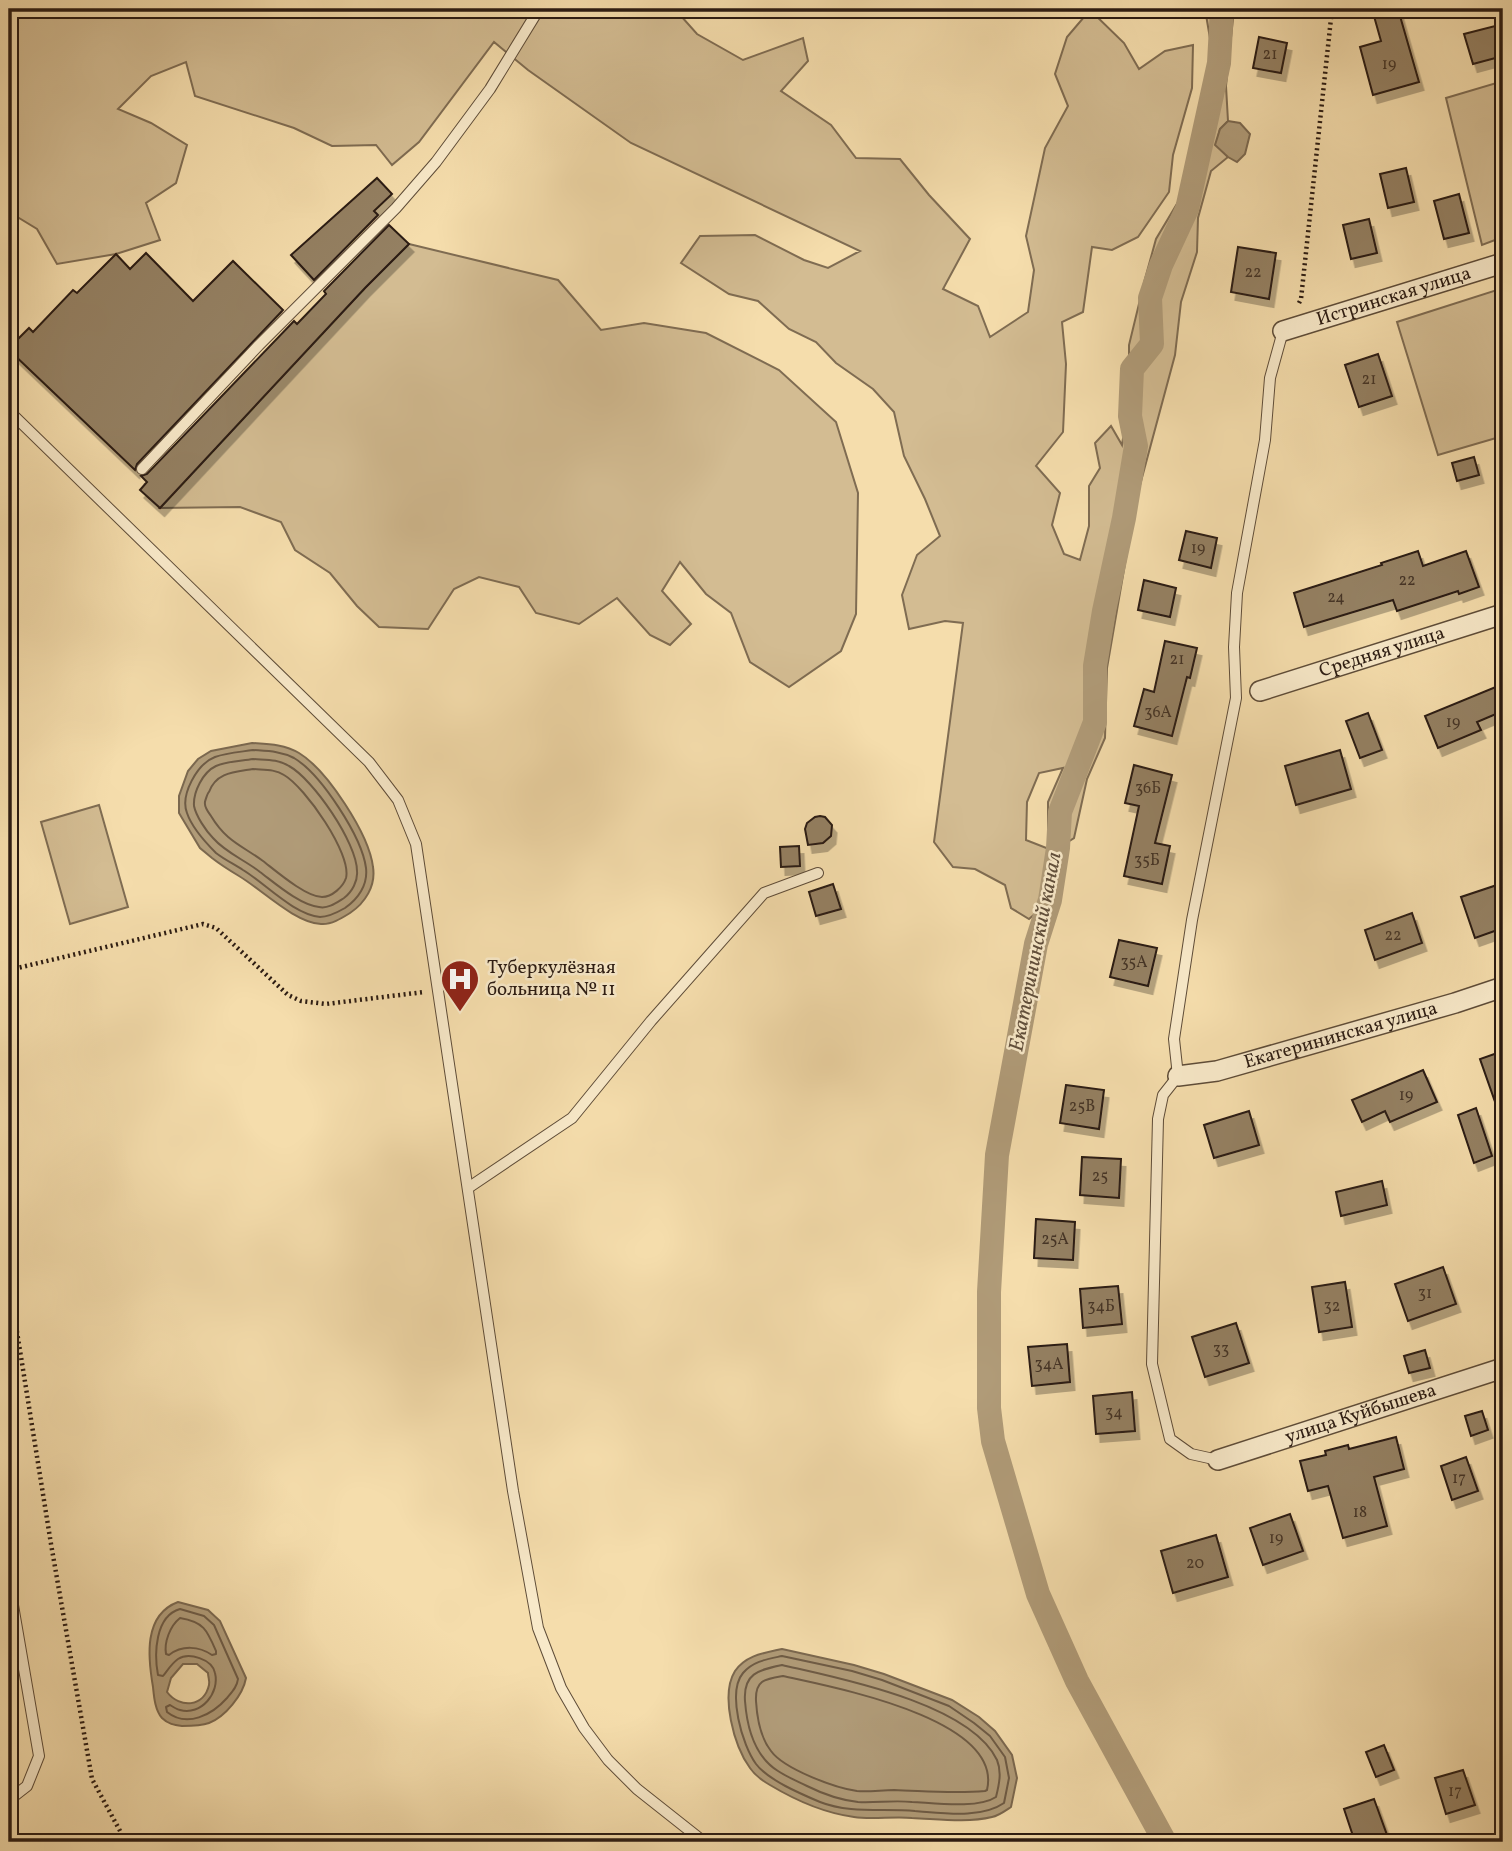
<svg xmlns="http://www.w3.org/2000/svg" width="1512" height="1851" font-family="Vollkorn,serif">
  <defs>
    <filter id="shadow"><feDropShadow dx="4.5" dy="8" stdDeviation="0" flood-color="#0004"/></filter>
  </defs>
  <rect width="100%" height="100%" fill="#f5ddac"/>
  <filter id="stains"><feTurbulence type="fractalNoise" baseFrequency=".00286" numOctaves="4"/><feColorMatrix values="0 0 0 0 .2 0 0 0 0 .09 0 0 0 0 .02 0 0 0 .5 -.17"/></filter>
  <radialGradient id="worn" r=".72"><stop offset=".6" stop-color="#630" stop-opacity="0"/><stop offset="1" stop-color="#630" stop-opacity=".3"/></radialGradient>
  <g fill="#d3bc92" stroke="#7f6c52" stroke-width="2">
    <polygon points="9,9 684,9 681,16 697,34 743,60 803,38 808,61 781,91 831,125 856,158 900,159 929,195 970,239 943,289 978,306 990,337 1028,312 1034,270 1026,236 1045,148 1068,106 1055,74 1067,37 1090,10 1124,43 1139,69 1165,51 1193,45 1192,88 1173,155 1169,192 1138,237 1112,250 1092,247 1083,312 1062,322 1066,364 1063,432 1036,466 1060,493 1052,525 1064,554 1080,560 1089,526 1089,486 1100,468 1095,443 1111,426 1122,445 1129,399 1129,345 1145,279 1156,239 1181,197 1208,95 1212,50 1205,9 1234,9 1226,86 1228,121 1220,129 1216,145 1228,157 1211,171 1198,218 1197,252 1181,302 1175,355 1136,500 1107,668 1105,738 1087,779 1074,838 1058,848 1048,834 1048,802 1063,768 1039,773 1027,802 1026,840 1049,849 1053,862 1044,883 1044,906 1029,919 1011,908 1005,885 975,869 953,867 934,842 963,623 945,621 909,629 902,595 917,555 940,536 925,499 904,456 894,412 873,389 836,363 816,342 789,329 758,301 729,294 681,263 700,236 755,235 804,260 828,268 860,251 631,143 528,70 494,42 419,142 392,165 376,145 332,146 294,128 195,96 186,62 151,76 118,109 151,123 187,145 176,183 146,203 160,240 116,254 57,264 37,229 19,218 9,220"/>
    <polygon points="1503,81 1503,237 1482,245 1446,98"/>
    <polygon points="409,244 558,280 601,330 644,323 706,333 779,370 836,422 858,493 856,614 841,651 789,687 750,662 731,613 706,594 680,562 662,591 691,624 670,645 650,635 617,598 579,624 536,613 519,587 479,577 454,589 428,629 379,627 357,606 330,573 295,550 281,522 240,507 160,508 365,288"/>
    <polygon points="1503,288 1503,436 1438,455 1397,322"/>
    <polygon points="99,805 128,907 70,924 41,822"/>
  </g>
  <g fill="#b09b78" stroke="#7b684f" stroke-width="2" fill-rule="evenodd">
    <polygon points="1228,121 1240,123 1250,134 1245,154 1237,162 1228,157 1215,145 1220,129"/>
    <path d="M 252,743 C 268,744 284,744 299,753 C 327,770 369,834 373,867 C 376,886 365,903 350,913 C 342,918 331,925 321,924 C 295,923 261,889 239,876 C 229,870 221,865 212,858 L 200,848 L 179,813 L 179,796 L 188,771 L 198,759 L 211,751 Z"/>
    <path d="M 178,1602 L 208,1610 L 220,1621 L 246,1678 C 243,1695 225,1717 209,1723 C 201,1726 190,1726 182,1726 C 174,1725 168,1724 162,1718 C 155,1710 154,1697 153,1687 C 148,1658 143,1615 178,1602 ZM 183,1664 L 197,1664 L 208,1673 C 208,1677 210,1681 209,1685 C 204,1707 180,1709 167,1692 L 171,1678 Z"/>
    <path d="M 782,1649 L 854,1665 L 884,1674 L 952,1700 L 979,1717 L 995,1731 L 1012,1755 L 1017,1778 L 1011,1807 C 1005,1811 998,1816 992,1817 C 967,1823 938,1819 912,1818 C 893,1816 872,1820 854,1817 C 824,1813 795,1800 770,1785 C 763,1781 754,1774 750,1768 C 734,1746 720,1695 735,1671 C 746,1655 764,1653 782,1649 Z"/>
  </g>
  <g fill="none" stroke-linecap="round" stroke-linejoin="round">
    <g stroke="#6e5b45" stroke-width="2">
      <path d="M 253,750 C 267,751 281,751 294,758 C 321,774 362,837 366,868 C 368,885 358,899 345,908 C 338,912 328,917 320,917 C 293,914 266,884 243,870 C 234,864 225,860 216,853 C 205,842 192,828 187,813 C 180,795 197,764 215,757 C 226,753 240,752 253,750 Z"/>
      <path d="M 253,759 C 266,760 278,759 289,766 C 313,779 357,843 357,871 C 358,881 352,892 344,898 C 336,903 328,909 319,907 C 300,905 276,884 260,872 C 245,860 226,853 213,838 C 206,831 196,816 194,806 C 193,792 203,772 216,766 C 227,761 241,761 253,759 Z"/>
      <path d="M 253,769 C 264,770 275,769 284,775 C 305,787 352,854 346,878 C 343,887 332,897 322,897 C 306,897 276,871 263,861 C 241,845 226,841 211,816 C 208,812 204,807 205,802 C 205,801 208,792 209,792 C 216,772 235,772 253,769 Z"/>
      <path d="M 180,1609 L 204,1616 L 214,1625 L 238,1679 C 237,1687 232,1692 227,1698 C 212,1715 187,1728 167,1712 L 166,1707 L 170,1705 C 173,1707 176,1709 180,1710 C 201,1716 220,1693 215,1673 C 212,1659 189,1652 178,1659 C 172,1663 167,1671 163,1676 L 158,1675 C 154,1654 155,1616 180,1609 Z"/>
      <path d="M 180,1618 C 204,1622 207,1630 216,1651 L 216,1654 L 212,1655 C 199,1646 182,1645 169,1655 L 166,1654 C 164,1642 170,1626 180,1618 Z"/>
      <path d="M 782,1656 L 852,1671 L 882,1680 L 949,1706 L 974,1723 L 990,1736 L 1005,1757 L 1009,1778 L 1004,1803 C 981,1819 943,1813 915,1811 C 884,1808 850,1814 820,1802 C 801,1794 768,1780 756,1764 C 742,1745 727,1692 743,1673 C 753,1661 768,1659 782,1656 Z"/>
      <path d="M 782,1665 C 838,1678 970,1703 997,1760 C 1002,1772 999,1785 996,1797 C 978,1809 934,1803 912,1802 C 894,1800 876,1803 858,1802 C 840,1800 823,1794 807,1786 C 797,1781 787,1777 778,1771 C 754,1756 747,1728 745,1701 C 743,1673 759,1670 782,1665 Z"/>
      <path d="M 783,1676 C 831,1687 1004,1718 987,1790 L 985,1791 C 954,1794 925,1791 894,1790 C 882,1790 869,1792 857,1791 C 835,1788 784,1769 771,1751 C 760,1737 757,1718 756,1701 C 755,1680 765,1679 783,1676 Z"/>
    </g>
    <polyline stroke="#b09b78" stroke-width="24" points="1165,1842 1077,1681 1038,1594 993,1441 989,1408 989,1292 997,1155 1036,944 1050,900 1058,848 1060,812 1095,722 1095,666 1104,611 1124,518 1136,446 1130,416 1132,369 1152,344 1150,298 1161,265 1187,209 1219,63 1222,9"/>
  </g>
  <g fill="#948062" stroke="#2b1b12" stroke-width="2" filter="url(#shadow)">
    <polygon points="1372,9 1398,9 1419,82 1373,95 1360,47 1381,41"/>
    <polygon points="1503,24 1503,56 1473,64 1464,34"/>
    <polygon points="1259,37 1287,43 1281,73 1253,68"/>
    <polygon points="1406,168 1414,202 1388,208 1380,174"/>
    <polygon points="377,178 392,194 374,211 378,215 314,280 291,255"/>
    <polygon points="1459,194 1469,233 1444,239 1434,201"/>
    <polygon points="1369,219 1377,253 1351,259 1343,225"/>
    <polygon points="389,225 409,244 365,288 160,508 140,490 147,482 141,476 147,474 294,321 297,324 326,294 324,291"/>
    <polygon points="1238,247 1276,253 1269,299 1231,292"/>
    <polygon points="146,253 193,301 233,261 283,310 137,464 135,470 9,350 9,348 29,328 33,332 73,290 77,293 116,254 130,269"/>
    <polygon points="1378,354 1392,396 1359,407 1345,365"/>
    <polygon points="1474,457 1479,475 1457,481 1452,463"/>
    <polygon points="1186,531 1217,538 1211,568 1179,560"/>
    <polygon points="1418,551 1423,566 1466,551 1479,587 1459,594 1458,591 1397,611 1393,600 1304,627 1294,593 1382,565 1381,563"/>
    <polygon points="1144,580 1176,588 1170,617 1138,610"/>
    <polygon points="1165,641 1197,648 1190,678 1187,677 1172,736 1134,726 1144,689 1154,692"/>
    <polygon points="1503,684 1503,711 1477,722 1481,730 1438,748 1425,716"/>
    <polygon points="1368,713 1382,750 1360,758 1346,721"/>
    <polygon points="1340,750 1351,789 1296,805 1285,766"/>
    <polygon points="1134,765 1172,775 1155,843 1170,846 1162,884 1124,876 1139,806 1125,803"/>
    <polygon points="820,816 825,817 832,825 831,836 823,843 808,845 805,829 807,823 815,817"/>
    <polygon points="799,846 800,866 781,867 780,847"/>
    <polygon points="1503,883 1503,928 1475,938 1461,897"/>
    <polygon points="833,884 841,909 816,916 809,892"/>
    <polygon points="1412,913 1422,943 1375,960 1365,930"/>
    <polygon points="1119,940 1157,948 1148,986 1110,977"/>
    <polygon points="1503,1051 1503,1116 1500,1116 1480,1059"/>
    <polygon points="1423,1070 1437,1102 1390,1122 1385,1111 1362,1122 1352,1100"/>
    <polygon points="1066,1085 1104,1090 1099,1129 1060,1123"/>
    <polygon points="1476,1108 1492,1156 1474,1163 1458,1115"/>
    <polygon points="1249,1111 1259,1145 1214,1158 1204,1125"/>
    <polygon points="1082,1157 1121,1159 1119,1198 1080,1195"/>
    <polygon points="1382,1181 1387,1205 1341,1216 1336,1192"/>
    <polygon points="1036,1219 1075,1222 1073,1260 1034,1258"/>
    <polygon points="1443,1267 1456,1304 1408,1321 1395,1284"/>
    <polygon points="1345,1282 1352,1327 1319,1332 1312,1287"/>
    <polygon points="1118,1286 1122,1324 1083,1328 1080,1289"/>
    <polygon points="1236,1323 1249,1363 1205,1377 1192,1337"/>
    <polygon points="1067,1344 1070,1382 1032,1386 1028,1347"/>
    <polygon points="1425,1350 1430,1368 1409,1373 1404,1356"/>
    <polygon points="1132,1392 1135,1431 1096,1434 1093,1396"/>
    <polygon points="1482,1411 1488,1430 1471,1436 1465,1416"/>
    <polygon points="1396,1437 1404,1469 1374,1477 1387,1526 1343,1538 1328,1486 1308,1491 1300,1461 1326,1455 1325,1451 1348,1445 1349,1449"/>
    <polygon points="1466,1457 1478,1491 1452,1500 1441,1466"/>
    <polygon points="1290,1514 1303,1551 1263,1565 1250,1528"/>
    <polygon points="1216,1535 1228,1577 1173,1593 1161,1551"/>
    <polygon points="1384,1745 1394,1770 1376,1777 1366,1752"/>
    <polygon points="1463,1770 1475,1805 1446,1814 1435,1778"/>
    <polygon points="1374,1799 1387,1835 1367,1842 1355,1842 1344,1809"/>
  </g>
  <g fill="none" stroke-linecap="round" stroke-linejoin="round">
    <defs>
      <g id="lane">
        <polyline points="9,411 369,762 398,800 416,844 513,1491 538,1628 561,1688 584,1728 608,1760 637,1789 704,1842"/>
        <polyline points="142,469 259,345 396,208 436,162 490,89 539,9"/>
        <polyline points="468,1188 572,1118 651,1021 764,893 818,873"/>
        <polyline points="1218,1460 1191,1454 1170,1439 1152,1364 1158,1119 1163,1095 1178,1076 1174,1039 1192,920 1236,698 1234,647 1237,593 1265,440 1270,378 1283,331"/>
        <polyline points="9,1582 39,1756 27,1786 9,1800"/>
      </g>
      <g id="street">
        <path id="s1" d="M 1283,331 L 1503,263"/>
        <path id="s2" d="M 1260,691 L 1503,614"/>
        <path id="s3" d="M 1178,1076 L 1217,1071 L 1455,1003 L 1503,987"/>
        <path id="s4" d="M 1218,1460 L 1503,1368"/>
      </g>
    </defs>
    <use href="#lane" stroke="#5e4c38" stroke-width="12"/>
    <use href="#street" stroke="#5e4c38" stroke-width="22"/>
    <g stroke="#2b1b12" stroke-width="4.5" stroke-dasharray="2 3.5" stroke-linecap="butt">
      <polyline points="1299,303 1301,299 1332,9"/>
      <polyline points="9,970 203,924 216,928 288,995 301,1001 326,1004 424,992"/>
      <polyline points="9,1282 51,1544 92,1779 126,1842"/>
      <polyline points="9,1841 11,1842"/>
    </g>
    <use href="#lane" stroke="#f8e9c9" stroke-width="10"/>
    <use href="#street" stroke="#f8e9c9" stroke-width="19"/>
  </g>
  <defs>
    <symbol id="hospital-pin" viewBox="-11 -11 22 30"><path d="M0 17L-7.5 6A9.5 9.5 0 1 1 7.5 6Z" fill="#8f2418" stroke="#f8e9c9"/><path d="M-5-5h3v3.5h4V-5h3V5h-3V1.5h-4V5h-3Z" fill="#fff"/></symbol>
  </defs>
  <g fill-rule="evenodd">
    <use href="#hospital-pin" x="438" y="957" width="44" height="60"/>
  </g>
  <g text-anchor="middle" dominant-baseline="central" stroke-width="5" stroke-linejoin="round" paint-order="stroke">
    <g font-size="16" fill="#453426">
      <text x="1270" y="55">21</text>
      <text x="1389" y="65">19</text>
      <text x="1253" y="273">22</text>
      <text x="1369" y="380">21</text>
      <text x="1198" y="549">19</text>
      <text x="1407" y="581">22</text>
      <text x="1336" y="598">24</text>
      <text x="1177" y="660">21</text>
      <text x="1158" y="713">36А</text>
      <text x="1453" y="723">19</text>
      <text x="1148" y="789">36Б</text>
      <text x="1147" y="861">35Б</text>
      <text x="1393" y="936">22</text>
      <text x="1134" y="963">35А</text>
      <text x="1406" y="1096">19</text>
      <text x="1082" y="1107">25В</text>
      <text x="1100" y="1177">25</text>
      <text x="1055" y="1240">25А</text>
      <text x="1425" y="1294">31</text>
      <text x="1101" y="1307">34Б</text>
      <text x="1332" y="1307">32</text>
      <text x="1221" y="1350">33</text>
      <text x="1049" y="1365">34А</text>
      <text x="1114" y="1413">34</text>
      <text x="1459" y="1479">17</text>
      <text x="1360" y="1513">18</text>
      <text x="1276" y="1539">19</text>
      <text x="1195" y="1564">20</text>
      <text x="1455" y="1792">17</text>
    </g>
    <g font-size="19" fill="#2b1b12" stroke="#f8e9c9">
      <text stroke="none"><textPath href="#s1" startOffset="116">Истринская улица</textPath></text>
      <text stroke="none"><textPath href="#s2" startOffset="128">Средняя улица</textPath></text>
      <text stroke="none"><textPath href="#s3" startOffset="168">Екатерининская улица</textPath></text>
      <text stroke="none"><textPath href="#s4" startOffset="150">улица Куйбышева</textPath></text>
    </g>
    <g font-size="19" fill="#2b1b12" stroke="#f8e9c9" text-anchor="start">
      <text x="487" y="968">Туберкулёзная<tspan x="487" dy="22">больница № 11</tspan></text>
    </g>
    <g font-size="21" font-style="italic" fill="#604e3b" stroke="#f8e9c9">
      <text transform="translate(1036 952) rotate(-79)">Екатерининский канал</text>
    </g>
  </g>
  <rect width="1512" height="1851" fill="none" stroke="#f5ddac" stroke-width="35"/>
  <rect x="10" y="10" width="1491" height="1830" fill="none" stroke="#2b1b12" stroke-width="3.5"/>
  <rect x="18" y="18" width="1477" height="1816" fill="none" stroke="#2b1b12" stroke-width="2"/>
  <rect width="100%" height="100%" filter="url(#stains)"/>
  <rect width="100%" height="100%" fill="url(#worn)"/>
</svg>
